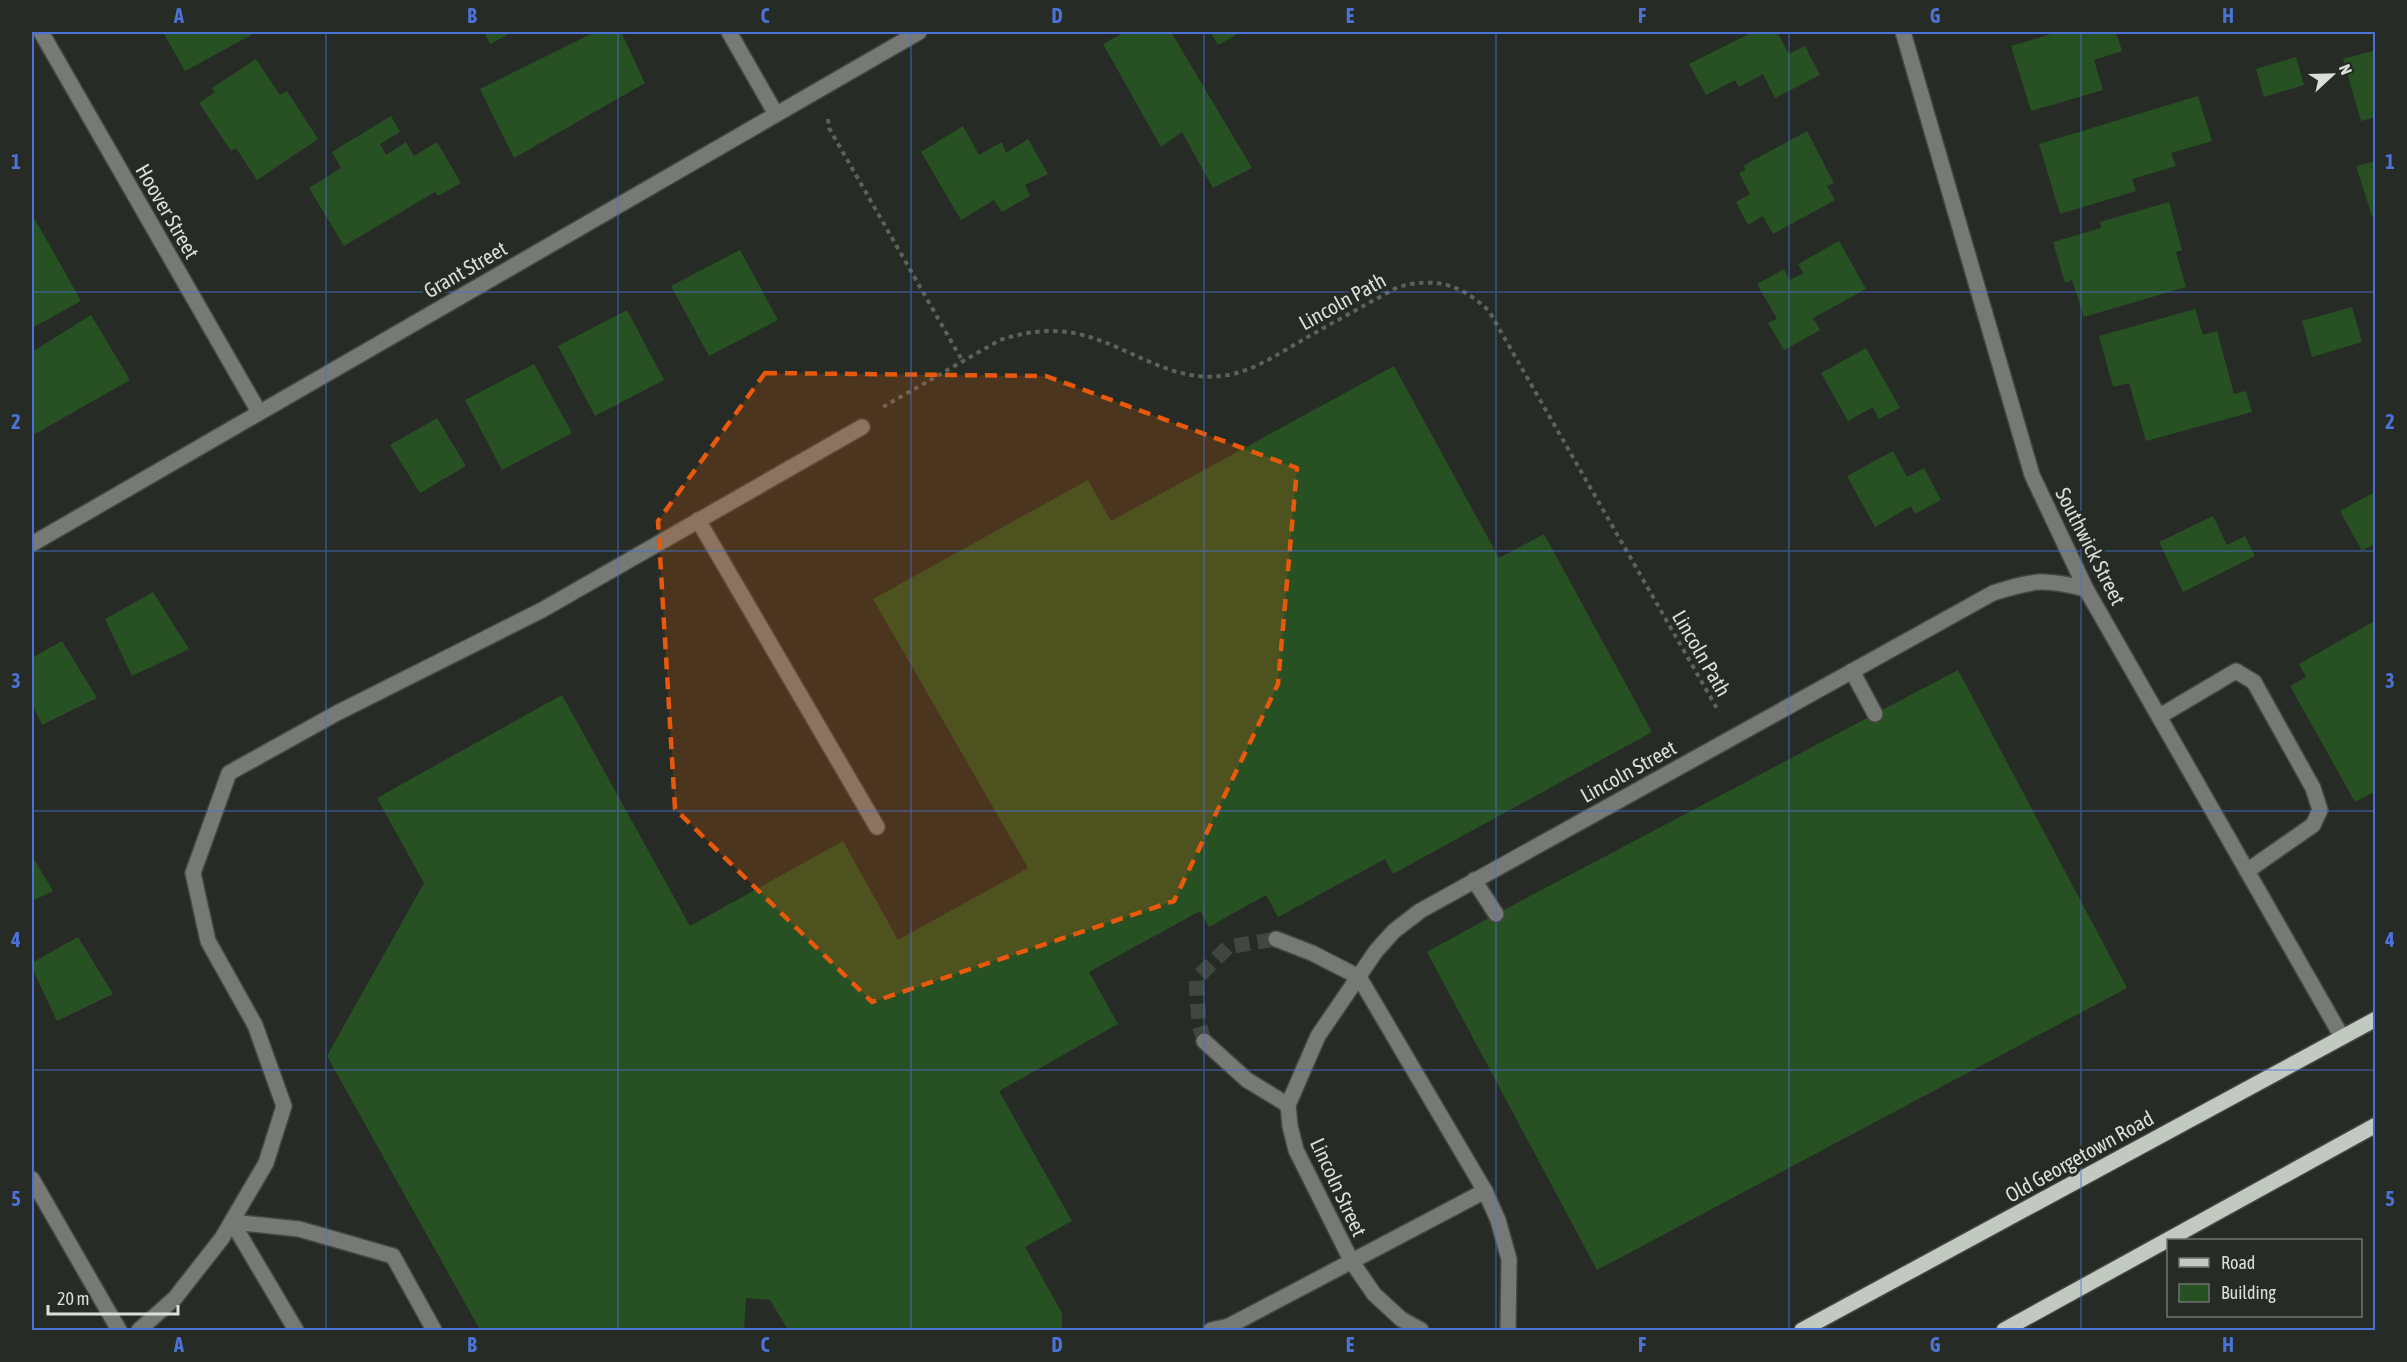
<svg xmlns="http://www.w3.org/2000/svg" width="2407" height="1362" font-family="'Asap Condensed',sans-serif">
  <rect width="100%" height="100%" fill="#262c25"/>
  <g fill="#275023">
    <polygon points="163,32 257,32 185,71"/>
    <polygon points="484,32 513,32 490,44"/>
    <polygon points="595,32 621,32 645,83 514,158 480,89"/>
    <polygon points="1125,32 1171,32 1252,168 1213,188 1182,132 1161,147 1103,44"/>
    <polygon points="1210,32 1241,32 1218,45"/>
    <polygon points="1753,32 1777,32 1789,54 1805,46 1820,75 1775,98 1763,74 1739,87 1735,80 1706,95 1689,64"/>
    <polygon points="2058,32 2116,32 2122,51 2094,60 2103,90 2031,111 2011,46"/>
    <polygon points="2376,50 2376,117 2361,121 2343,59"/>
    <polygon points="2296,57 2304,85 2264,97 2256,69"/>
    <polygon points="256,59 280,95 287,91 318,139 257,180 236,148 231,151 199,103 215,92 212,88"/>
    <polygon points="2198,96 2212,141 2171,153 2176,166 2132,179 2136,191 2060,214 2039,144"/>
    <polygon points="391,116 400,132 380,144 386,155 406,142 414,156 437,142 461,183 438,196 435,192 344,246 309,188 341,168 332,152"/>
    <polygon points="963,126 979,155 1002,142 1006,153 1028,139 1048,174 1025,185 1030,196 1002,212 994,200 961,220 921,152"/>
    <polygon points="1807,131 1834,183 1827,186 1835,200 1773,234 1763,216 1748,225 1736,202 1750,194 1739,173 1746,170 1743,166"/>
    <polygon points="2376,161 2376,215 2372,216 2356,166"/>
    <polygon points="2169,202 2182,250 2176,252 2186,287 2084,317 2072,280 2065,283 2053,242 2101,228 2100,222"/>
    <polygon points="32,214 81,301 32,328"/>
    <polygon points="1839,241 1866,289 1813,318 1820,330 1784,350 1768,323 1777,319 1757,284 1784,269 1790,280 1803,273 1798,264"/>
    <polygon points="740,250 778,320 709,356 671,286"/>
    <polygon points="2352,307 2362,342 2312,357 2302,321"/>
    <polygon points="2195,309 2203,335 2217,331 2234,394 2246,391 2252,412 2146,441 2129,383 2113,387 2099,336"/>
    <polygon points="627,310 664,380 595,416 558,346"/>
    <polygon points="91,315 130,380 33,435 32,352"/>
    <polygon points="1866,348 1900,408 1879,419 1873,407 1848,421 1821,373"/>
    <polygon points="534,364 572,433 502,470 465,400"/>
    <polygon points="1394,366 1499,558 1544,534 1652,732 1393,874 1385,859 1278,917 1266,895 1209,927 1200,911 1089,972 1118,1024 999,1091 1072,1221 1025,1247 1062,1313 1062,1330 788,1330 770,1300 746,1298 744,1330 480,1330 327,1056 424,883 377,798 562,695 690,926 843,841 898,940 1028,868 873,599 1088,480 1111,521"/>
    <polygon points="437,418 466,466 420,493 390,445"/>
    <polygon points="1893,451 1907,477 1924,468 1941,500 1915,514 1911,506 1875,527 1847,476"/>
    <polygon points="2373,493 2376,497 2376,543 2362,551 2340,511"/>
    <polygon points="2213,516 2227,545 2245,536 2255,556 2183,592 2159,542"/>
    <polygon points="153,592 189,649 132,676 105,619"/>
    <polygon points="2373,622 2376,627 2376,791 2355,802 2290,686 2306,677 2299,664"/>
    <polygon points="62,641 97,698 42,725 32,704 32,658"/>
    <polygon points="1958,670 2127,988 1597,1270 1427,952 1496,914"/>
    <polygon points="32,856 53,891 32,901"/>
    <polygon points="78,937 113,994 57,1021 32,968 32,963"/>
  </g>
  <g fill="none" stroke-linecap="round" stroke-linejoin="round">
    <polyline stroke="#414740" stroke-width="15" stroke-dasharray="15 8" stroke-linecap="butt" points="1204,1041 1199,1024 1196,979 1228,947 1276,939"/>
    <defs>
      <g id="minor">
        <polyline points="41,32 259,412"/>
        <polyline points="729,32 776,114"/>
        <polyline points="1903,32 2032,475 2086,589 2342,1037"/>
        <polyline points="698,520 877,827"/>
        <polyline points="32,544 919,32"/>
        <polyline points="1852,671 1875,714"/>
        <polyline points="2160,716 2236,671 2254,682 2313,788 2320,810 2313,825 2247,871"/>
        <polyline points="1474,880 1496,914"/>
        <polyline points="1276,939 1312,953 1359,977"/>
        <polyline points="1359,977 1485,1191 1498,1220 1509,1259 1508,1330"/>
        <polyline points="1204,1041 1247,1080 1288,1105"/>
        <polyline points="32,1179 119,1330"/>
        <polyline points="232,1222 299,1229 393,1256 434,1330"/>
        <polyline points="232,1222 296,1330"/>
        <polyline points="139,1330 175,1298 222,1238 266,1163 284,1106 255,1025 208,941 193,873 229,773 337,713 542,610 862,427"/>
        <polyline points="1211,1330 1229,1326 1485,1191"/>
        <path d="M 1421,1330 L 1401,1319 L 1374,1294 L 1352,1262 L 1296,1150 L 1290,1126 L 1288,1105 L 1318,1036 L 1376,951 L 1394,931 L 1420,911 L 1993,593 C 2035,580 2044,578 2086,589"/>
      </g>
      <g id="major">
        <polyline points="1802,1330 2376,1019"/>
        <polyline points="2004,1330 2376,1125"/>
      </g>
    </defs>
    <use href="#minor" stroke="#434942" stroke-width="18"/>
    <use href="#major" stroke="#434942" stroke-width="18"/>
    <g stroke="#5c625b" stroke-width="4" stroke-dasharray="4.5 4.5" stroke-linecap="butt">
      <polyline points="828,119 829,128 963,362"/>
      <path d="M 883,407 L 1000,340 C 1022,333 1043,329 1067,332 C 1123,339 1168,386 1228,375 C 1256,370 1281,352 1306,338 C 1336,321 1367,304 1398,287 C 1435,277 1461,284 1489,311 L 1719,712"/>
    </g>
    <use href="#minor" stroke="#767975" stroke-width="15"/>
    <use href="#major" stroke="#c2c9c1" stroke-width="15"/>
  </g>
  <path fill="#e8590c" fill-opacity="0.2" stroke="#e8590c" stroke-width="4.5" stroke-dasharray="12 8" stroke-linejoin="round" d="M 765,373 L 1046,376 L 1297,468 L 1278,684 L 1174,901 L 872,1002 L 675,809 L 658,521 Z"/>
  <path fill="none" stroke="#4c72d8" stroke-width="1.5" stroke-opacity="0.55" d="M 326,32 L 326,1330M 618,32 L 618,1330M 911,32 L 911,1330M 1204,32 L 1204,1330M 1496,32 L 1496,1330M 1789,32 L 1789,1330M 2081,32 L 2081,1330M 32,292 L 2376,292M 32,551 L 2376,551M 32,811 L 2376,811M 32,1070 L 2376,1070"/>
  <g text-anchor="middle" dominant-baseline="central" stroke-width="6" stroke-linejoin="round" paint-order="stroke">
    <g font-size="21" fill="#dbdfda" stroke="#262c25">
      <text transform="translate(168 211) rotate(60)">Hoover Street</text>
      <text transform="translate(465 269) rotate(-30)">Grant Street</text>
      <text transform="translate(1342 301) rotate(-29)">Lincoln Path</text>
      <text transform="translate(2091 546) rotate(63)">Southwick Street</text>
      <text transform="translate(1702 653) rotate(60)">Lincoln Path</text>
      <text transform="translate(1628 771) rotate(-29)">Lincoln Street</text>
      <text transform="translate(2079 1156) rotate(-29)">Old Georgetown Road</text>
      <text transform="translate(1339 1187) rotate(65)">Lincoln Street</text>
    </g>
  </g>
  <rect width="2407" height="1362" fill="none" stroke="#262c25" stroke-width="66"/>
  <rect x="2167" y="1239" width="195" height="78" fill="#262c25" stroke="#6e746d" stroke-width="1.5"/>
  <rect x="2179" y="1258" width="30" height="9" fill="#c2c9c1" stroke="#6e746d" stroke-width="1.5"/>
  <text x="2221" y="1269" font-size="18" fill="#dbdfda">Road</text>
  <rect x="2179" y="1284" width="30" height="18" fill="#275023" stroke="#6e746d" stroke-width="1.5"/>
  <text x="2221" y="1299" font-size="18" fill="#dbdfda">Building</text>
  <g transform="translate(2332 75) rotate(68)" stroke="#262c25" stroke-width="4.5" paint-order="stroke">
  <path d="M0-4.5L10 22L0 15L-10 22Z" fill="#dbdfda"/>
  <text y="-9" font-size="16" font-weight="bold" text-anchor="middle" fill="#dbdfda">N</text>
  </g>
  <path d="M48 1305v9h130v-9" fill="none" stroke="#dbdfda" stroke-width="3"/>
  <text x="57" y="1305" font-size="18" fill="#dbdfda" stroke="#262c25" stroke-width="4.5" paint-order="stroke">20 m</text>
  <rect x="33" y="33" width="2341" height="1296" fill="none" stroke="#4c72d8" stroke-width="2"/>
  <g font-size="20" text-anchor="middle" font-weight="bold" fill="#4c72d8">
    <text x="179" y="23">A</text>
    <text x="472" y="23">B</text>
    <text x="765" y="23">C</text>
    <text x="1057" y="23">D</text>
    <text x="1350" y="23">E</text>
    <text x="1642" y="23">F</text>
    <text x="1935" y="23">G</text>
    <text x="2228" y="23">H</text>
    <text x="16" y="169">1</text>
    <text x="2390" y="169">1</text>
    <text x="16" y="429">2</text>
    <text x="2390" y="429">2</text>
    <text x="16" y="688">3</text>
    <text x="2390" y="688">3</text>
    <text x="16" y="947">4</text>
    <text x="2390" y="947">4</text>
    <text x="16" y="1206">5</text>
    <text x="2390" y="1206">5</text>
    <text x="179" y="1352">A</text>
    <text x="472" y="1352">B</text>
    <text x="765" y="1352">C</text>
    <text x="1057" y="1352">D</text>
    <text x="1350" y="1352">E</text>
    <text x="1642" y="1352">F</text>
    <text x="1935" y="1352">G</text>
    <text x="2228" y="1352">H</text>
  </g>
</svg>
